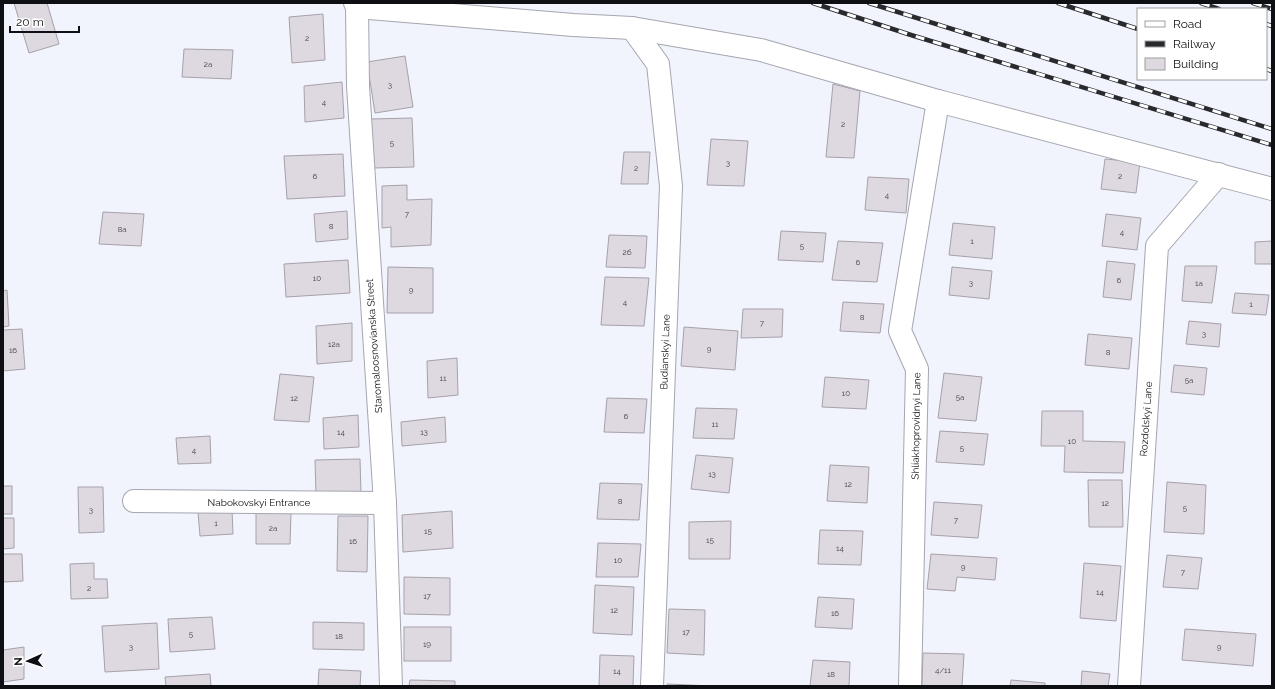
<svg xmlns="http://www.w3.org/2000/svg" width="1275" height="689" font-family="Raleway,sans-serif">
  <rect width="100%" height="100%" fill="#f1f3fd"/>
  <g fill="#ded8e0" stroke="#a7a1a9">
    <polygon points="14,3 47,3 59,44 29,53"/>
    <polygon points="323,14 325,60 292,63 289,17"/>
    <polygon points="184,49 233,50 231,79 182,77"/>
    <polygon points="405,56 413,107 375,113 367,62"/>
    <polygon points="342,82 344,118 305,122 304,86"/>
    <polygon points="833,84 860,91 854,158 826,157"/>
    <polygon points="412,118 414,167 373,168 370,119"/>
    <polygon points="711,139 748,141 744,186 707,185"/>
    <polygon points="624,152 650,152 648,184 621,184"/>
    <polygon points="343,154 345,196 287,199 284,156"/>
    <polygon points="1105,159 1140,162 1136,193 1101,189"/>
    <polygon points="868,177 909,179 906,213 865,210"/>
    <polygon points="407,185 407,200 432,199 431,245 391,247 391,227 382,228 382,186"/>
    <polygon points="347,211 348,239 316,242 314,214"/>
    <polygon points="103,212 144,214 141,246 99,244"/>
    <polygon points="1106,214 1141,218 1137,250 1102,246"/>
    <polygon points="953,223 995,227 992,259 949,255"/>
    <polygon points="781,231 826,233 823,262 778,260"/>
    <polygon points="609,235 647,236 645,268 606,267"/>
    <polygon points="838,241 883,243 877,282 832,280"/>
    <polygon points="1272,241 1272,264 1255,264 1255,242"/>
    <polygon points="348,260 350,293 286,297 284,264"/>
    <polygon points="1107,261 1135,264 1131,300 1103,297"/>
    <polygon points="1185,266 1217,266 1212,303 1182,301"/>
    <polygon points="388,267 433,268 433,313 387,313"/>
    <polygon points="952,267 992,271 989,299 949,295"/>
    <polygon points="605,277 649,278 644,326 601,325"/>
    <polygon points="7,290 9,326 3,327 3,291"/>
    <polygon points="1235,293 1269,295 1266,315 1232,313"/>
    <polygon points="843,302 884,304 880,333 840,331"/>
    <polygon points="743,309 783,309 782,337 741,338"/>
    <polygon points="1189,321 1221,324 1219,347 1186,344"/>
    <polygon points="352,323 352,361 317,364 316,326"/>
    <polygon points="684,327 738,331 735,370 681,366"/>
    <polygon points="22,329 25,369 3,371 3,330"/>
    <polygon points="1088,334 1132,338 1129,369 1085,365"/>
    <polygon points="457,358 458,395 428,398 427,361"/>
    <polygon points="1174,365 1207,368 1204,395 1171,392"/>
    <polygon points="944,373 982,377 976,421 938,418"/>
    <polygon points="280,374 314,377 309,422 274,420"/>
    <polygon points="825,377 869,380 866,409 822,407"/>
    <polygon points="607,398 647,399 644,433 604,432"/>
    <polygon points="696,408 737,409 734,439 693,438"/>
    <polygon points="1042,411 1083,411 1083,441 1125,442 1123,473 1064,472 1065,446 1041,446"/>
    <polygon points="358,415 359,447 324,449 323,418"/>
    <polygon points="445,417 446,442 402,446 401,422"/>
    <polygon points="940,431 988,434 984,465 936,462"/>
    <polygon points="210,436 211,463 178,464 176,438"/>
    <polygon points="696,455 733,458 729,493 691,489"/>
    <polygon points="360,459 361,494 316,495 315,460"/>
    <polygon points="830,465 869,467 867,503 827,501"/>
    <polygon points="1088,480 1122,480 1123,527 1089,527"/>
    <polygon points="1167,482 1206,485 1204,534 1164,532"/>
    <polygon points="600,483 642,484 639,520 597,519"/>
    <rect x="3" y="486" width="9" height="28"/>
    <polygon points="78,487 103,487 104,532 79,533"/>
    <polygon points="934,502 982,505 978,538 931,535"/>
    <polygon points="232,510 233,534 200,536 198,512"/>
    <polygon points="452,511 453,548 403,552 402,515"/>
    <polygon points="256,513 291,513 290,544 256,544"/>
    <polygon points="338,516 368,516 367,572 337,571"/>
    <polygon points="3,518 14,518 14,548 3,549"/>
    <polygon points="731,521 730,559 689,559 689,522"/>
    <polygon points="820,530 863,531 861,565 818,564"/>
    <polygon points="598,543 641,544 638,577 596,577"/>
    <polygon points="3,554 22,554 23,581 3,582"/>
    <polygon points="931,554 997,558 995,580 957,577 955,591 927,589"/>
    <polygon points="1167,555 1202,558 1198,589 1163,587"/>
    <polygon points="94,563 94,579 107,579 108,598 71,599 70,564"/>
    <polygon points="1084,563 1121,566 1116,621 1080,618"/>
    <polygon points="404,577 450,578 450,615 404,614"/>
    <polygon points="595,585 634,587 632,635 593,633"/>
    <polygon points="818,597 854,599 852,629 815,627"/>
    <polygon points="669,609 705,610 704,655 667,653"/>
    <polygon points="212,617 215,649 170,652 168,619"/>
    <polygon points="313,622 364,623 364,650 313,649"/>
    <polygon points="157,623 159,669 105,672 102,626"/>
    <rect x="404" y="627" width="47" height="34"/>
    <polygon points="1185,629 1256,634 1253,666 1182,660"/>
    <polygon points="24,647 24,679 3,682 3,650"/>
    <polygon points="923,653 964,654 962,686 922,686"/>
    <polygon points="600,655 634,656 633,686 599,686"/>
    <polygon points="813,660 850,662 849,686 810,686"/>
    <polygon points="319,669 361,671 360,686 318,686"/>
    <polygon points="1082,671 1110,674 1108,686 1081,686"/>
    <polygon points="210,674 211,686 166,686 165,677"/>
    <polygon points="410,680 455,681 455,686 409,686"/>
    <polygon points="1011,680 1045,683 1045,686 1010,686"/>
    <polygon points="667,684 712,686 667,686"/>
  </g>
  <g fill="none" stroke-linecap="round" stroke-linejoin="round">
    <defs>
      <g id="minor">
        <polyline points="355,3 357,7 573,25 632,28 761,50 938,101 1272,189"/>
        <polyline points="357,7 358,86 385,503 391,686"/>
        <polyline points="632,28 658,64 671,186 652,686"/>
        <polyline points="134,501 385,503"/>
        <polyline points="910,686 917,369 900,331 938,101"/>
        <polyline points="1129,686 1157,246 1219,174"/>
      </g>
    </defs>
    <use href="#minor" stroke="#a5a6af" stroke-width="24"/>
    <use href="#minor" stroke="#fff" stroke-width="22"/>
    <defs>
      <g id="rail">
        <polyline points="813,3 911,35 1272,145"/>
        <polyline points="869,3 1272,129"/>
        <polyline points="1058,3 1138,29"/>
        <polyline points="1201,3 1219,9"/>
        <polyline points="1253,3 1272,9"/>
        <polyline points="1266,24 1272,26"/>
        <polyline points="1266,69 1272,71"/>
      </g>
    </defs>
    <use href="#rail" stroke="#292a2e" stroke-width="4.5"/>
    <use href="#rail" stroke="#fff" stroke-width="3" stroke-dasharray="9" stroke-linecap="butt"/>
  </g>
  <g text-anchor="middle" dominant-baseline="central" stroke-width="4" stroke-linejoin="round" paint-order="stroke">
    <g font-size="8" fill="#424146">
      <text x="307" y="38">2</text>
      <text x="208" y="64">2а</text>
      <text x="390" y="85">3</text>
      <text x="324" y="102">4</text>
      <text x="843" y="124">2</text>
      <text x="392" y="143">5</text>
      <text x="728" y="163">3</text>
      <text x="636" y="168">2</text>
      <text x="315" y="176">6</text>
      <text x="1120" y="176">2</text>
      <text x="887" y="195">4</text>
      <text x="407" y="214">7</text>
      <text x="331" y="226">8</text>
      <text x="122" y="229">8а</text>
      <text x="1122" y="232">4</text>
      <text x="972" y="241">1</text>
      <text x="802" y="246">5</text>
      <text x="627" y="252">2б</text>
      <text x="858" y="262">6</text>
      <text x="317" y="278">10</text>
      <text x="1119" y="280">6</text>
      <text x="971" y="283">3</text>
      <text x="1199" y="283">1а</text>
      <text x="411" y="290">9</text>
      <text x="625" y="302">4</text>
      <text x="1251" y="304">1</text>
      <text x="862" y="317">8</text>
      <text x="762" y="323">7</text>
      <text x="1204" y="334">3</text>
      <text x="334" y="344">12а</text>
      <text x="709" y="349">9</text>
      <text x="13" y="350">16</text>
      <text x="1108" y="352">8</text>
      <text x="443" y="378">11</text>
      <text x="1189" y="380">5а</text>
      <text x="846" y="393">10</text>
      <text x="960" y="397">5а</text>
      <text x="294" y="398">12</text>
      <text x="626" y="416">6</text>
      <text x="715" y="424">11</text>
      <text x="341" y="432">14</text>
      <text x="424" y="432">13</text>
      <text x="1072" y="441">10</text>
      <text x="962" y="448">5</text>
      <text x="194" y="450">4</text>
      <text x="712" y="474">13</text>
      <text x="848" y="484">12</text>
      <text x="620" y="501">8</text>
      <text x="1105" y="503">12</text>
      <text x="1185" y="508">5</text>
      <text x="91" y="510">3</text>
      <text x="956" y="520">7</text>
      <text x="216" y="523">1</text>
      <text x="273" y="528">2а</text>
      <text x="428" y="531">15</text>
      <text x="710" y="540">15</text>
      <text x="353" y="541">16</text>
      <text x="840" y="548">14</text>
      <text x="618" y="560">10</text>
      <text x="963" y="567">9</text>
      <text x="1183" y="572">7</text>
      <text x="89" y="588">2</text>
      <text x="1100" y="592">14</text>
      <text x="427" y="596">17</text>
      <text x="614" y="610">12</text>
      <text x="835" y="613">16</text>
      <text x="686" y="632">17</text>
      <text x="191" y="634">5</text>
      <text x="339" y="636">18</text>
      <text x="427" y="644">19</text>
      <text x="131" y="647">3</text>
      <text x="1219" y="647">9</text>
      <text x="943" y="670">4/11</text>
      <text x="617" y="671">14</text>
      <text x="831" y="674">18</text>
    </g>
    <g font-size="10" fill="#0e0f12" stroke="#fff">
      <text transform="translate(374 346) rotate(-94)">Staromaloosnovianska Street</text>
      <text transform="translate(665 352) rotate(-88)">Budianskyi Lane</text>
      <text transform="translate(1146 419) rotate(-86)">Rozdolskyi Lane</text>
      <text transform="translate(916 426) rotate(-89)">Shliakhoprovidnyi Lane</text>
      <text x="259" y="502">Nabokovskyi Entrance</text>
    </g>
  </g>
  <rect width="1275" height="689" fill="none" stroke="#0e0f12" stroke-width="8"/>
  <rect x="1137" y="8" width="130" height="72" fill="#ffffff" stroke="#9f9fa0"/>
  <rect x="1145" y="21" width="20" height="6" fill="#ffffff" stroke="#9f9fa0"/>
  <text x="1173" y="28" font-size="12" fill="#0e0f12">Road</text>
  <rect x="1145" y="41" width="20" height="6" fill="#292a2e" stroke="#9f9fa0"/>
  <text x="1173" y="48" font-size="12" fill="#0e0f12">Railway</text>
  <rect x="1145" y="58" width="20" height="12" fill="#ded8e0" stroke="#9f9fa0"/>
  <text x="1173" y="68" font-size="12" fill="#0e0f12">Building</text>
  <g transform="translate(28 661) rotate(267)" stroke="#ffffff" stroke-width="3" paint-order="stroke">
  <path d="M0-3L7 15L0 10L-7 15Z" fill="#0e0f12"/>
  <text y="-6" font-size="11" font-weight="bold" text-anchor="middle" fill="#0e0f12">N</text>
  </g>
  <path d="M10 26v6h69v-6" fill="none" stroke="#0e0f12" stroke-width="2"/>
  <text x="16" y="26" font-size="12" fill="#0e0f12" stroke="#ffffff" stroke-width="3" paint-order="stroke">20 m</text>
</svg>
